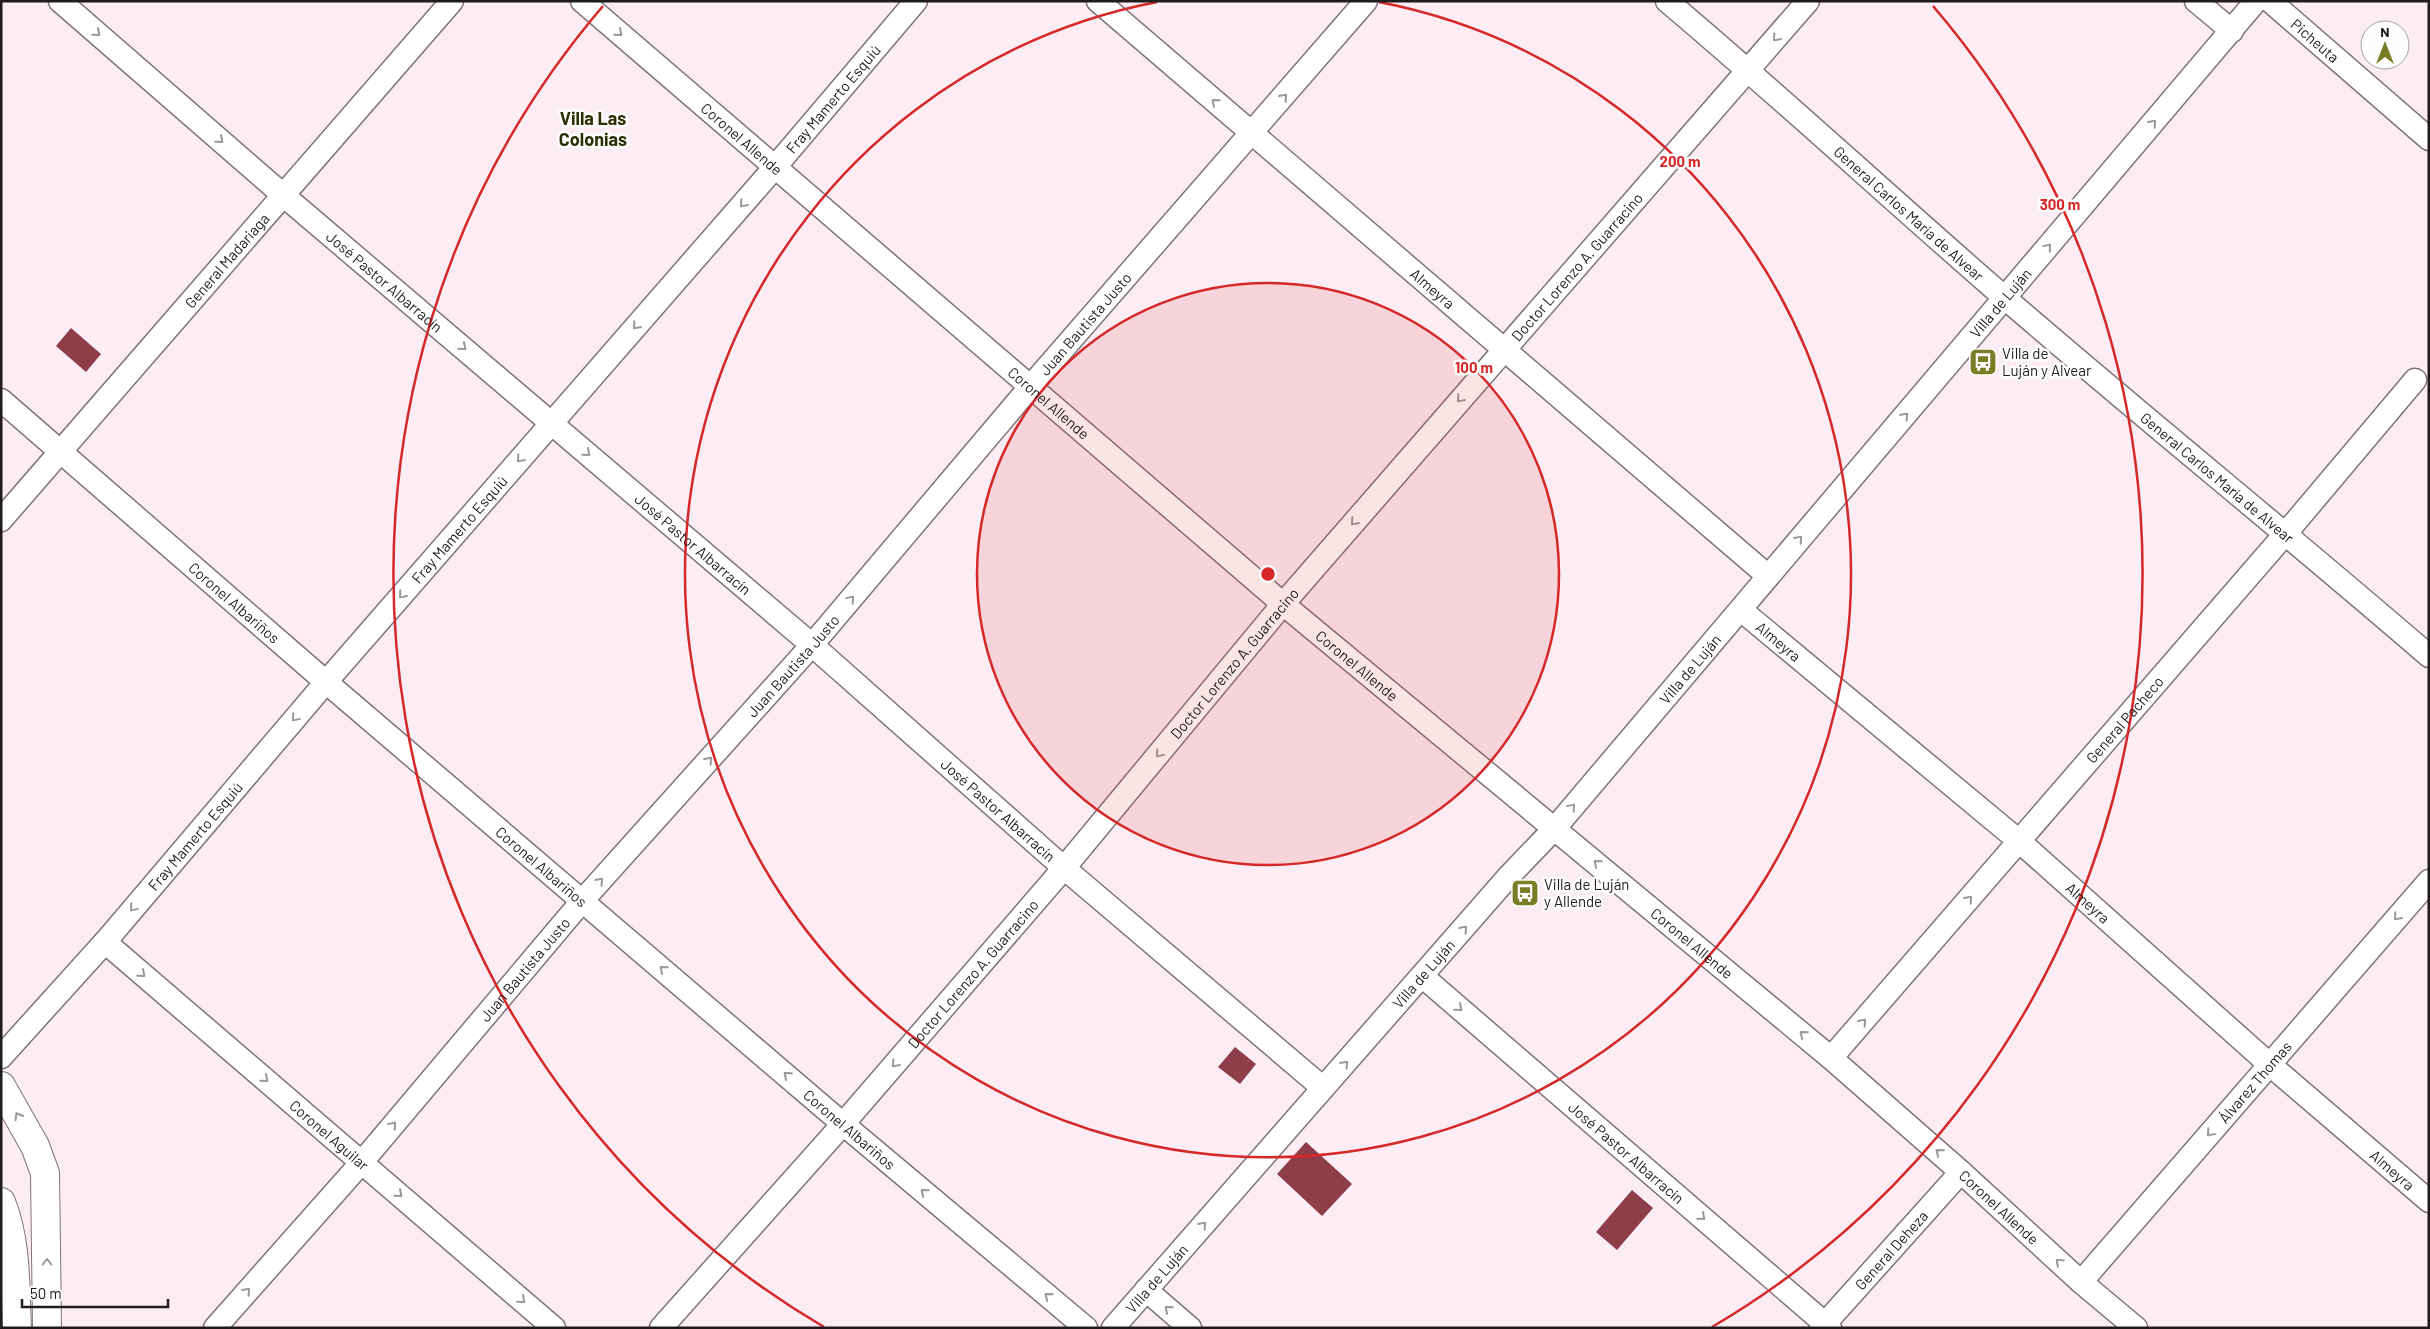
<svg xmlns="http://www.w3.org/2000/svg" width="2430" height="1329" font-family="Barlow,sans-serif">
  <rect width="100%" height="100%" fill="#fcecf3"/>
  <g fill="#8d3e4a">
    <polygon points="71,328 101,354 86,372 56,346"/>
    <polygon points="1235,1047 1256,1064 1240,1084 1218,1067"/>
    <polygon points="1306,1142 1352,1184 1322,1216 1277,1174"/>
    <polygon points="1632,1190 1653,1208 1617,1250 1596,1232"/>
  </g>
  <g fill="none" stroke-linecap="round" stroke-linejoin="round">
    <defs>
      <g id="street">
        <path id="s1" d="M 60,1 L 283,195 L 812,645 L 1064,868 L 1323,1088"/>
        <path id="s2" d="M 582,1 L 1283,604 L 1831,1058 L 1961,1172 L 2081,1282 L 2136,1328"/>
        <path id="s3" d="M 1098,1 L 1768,576"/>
        <path id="s4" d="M 1667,1 C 1782,98 1892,200 2005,298 C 2145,419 2289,535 2429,656"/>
        <polyline points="2196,1 2232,31"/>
        <path id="s5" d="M 2270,1 L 2429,139"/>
        <path id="s6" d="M 1,400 L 326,682 L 843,1124 L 1086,1328"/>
        <path id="s7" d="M 1,520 L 452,1"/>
        <path id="s8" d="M 1741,610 L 2019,841 L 2269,1064 L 2429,1201"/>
        <path id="s9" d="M 105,942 L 554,1328"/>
        <path id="s10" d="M 1422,976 L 1830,1328"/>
        <path id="s11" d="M 1,1057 L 105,942 L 326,682 L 775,167 L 916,1"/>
        <path id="s12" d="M 1831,1058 L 2286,533 L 2415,380"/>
        <path id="s13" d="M 2081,1282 L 2429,881"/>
        <polyline points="1146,1290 1190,1328"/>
        <path id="s14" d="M 215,1328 L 362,1162 L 583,900 L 812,645 L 1030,387 L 1366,1"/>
        <path id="s15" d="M 661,1328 L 843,1124 L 1064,868 L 1283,604 L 1808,1"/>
        <path id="s16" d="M 1113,1328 L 1509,876 L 1555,828 L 2256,1"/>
        <path id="s17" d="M 1821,1328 L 1961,1172"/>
      </g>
      <g id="secondary">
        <polyline points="1,1086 35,1146 45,1173 47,1328"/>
        <path d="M 1,1202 C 17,1242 15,1286 17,1328"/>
      </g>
    </defs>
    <use href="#street" stroke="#807379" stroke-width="25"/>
    <use href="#secondary" stroke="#807379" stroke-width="30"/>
    <use href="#street" stroke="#fff" stroke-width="22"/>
    <use href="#secondary" stroke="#fff" stroke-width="28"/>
  </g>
  <defs><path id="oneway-chevron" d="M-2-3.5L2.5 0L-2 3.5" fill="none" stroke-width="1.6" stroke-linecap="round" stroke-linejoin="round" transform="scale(1.25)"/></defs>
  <g stroke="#9b9899">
    <use href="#oneway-chevron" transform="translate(97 33) rotate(41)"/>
    <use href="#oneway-chevron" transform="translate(619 33) rotate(41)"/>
    <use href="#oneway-chevron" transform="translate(1776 38) rotate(131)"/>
    <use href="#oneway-chevron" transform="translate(1284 97) rotate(-49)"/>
    <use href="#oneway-chevron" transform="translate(1215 102) rotate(-139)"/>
    <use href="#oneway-chevron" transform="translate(2153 123) rotate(-49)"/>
    <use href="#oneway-chevron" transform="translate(220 140) rotate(41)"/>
    <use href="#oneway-chevron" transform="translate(743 204) rotate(131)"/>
    <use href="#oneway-chevron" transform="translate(2048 247) rotate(-50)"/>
    <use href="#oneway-chevron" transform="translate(636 326) rotate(131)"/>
    <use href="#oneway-chevron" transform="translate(463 347) rotate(40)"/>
    <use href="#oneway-chevron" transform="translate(1460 399) rotate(131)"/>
    <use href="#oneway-chevron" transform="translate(1905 416) rotate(-49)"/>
    <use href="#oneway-chevron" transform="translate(587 453) rotate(41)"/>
    <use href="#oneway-chevron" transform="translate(520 459) rotate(131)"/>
    <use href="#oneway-chevron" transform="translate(1354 522) rotate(131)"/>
    <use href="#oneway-chevron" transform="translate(1799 539) rotate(-49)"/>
    <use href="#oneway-chevron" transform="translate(402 595) rotate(131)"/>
    <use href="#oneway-chevron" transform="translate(851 599) rotate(-50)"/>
    <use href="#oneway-chevron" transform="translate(295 718) rotate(130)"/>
    <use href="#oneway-chevron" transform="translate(1159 754) rotate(130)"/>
    <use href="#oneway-chevron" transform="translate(709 760) rotate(-48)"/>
    <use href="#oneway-chevron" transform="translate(1572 807) rotate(-50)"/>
    <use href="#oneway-chevron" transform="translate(1597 863) rotate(-140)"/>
    <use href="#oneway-chevron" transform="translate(600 881) rotate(-48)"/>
    <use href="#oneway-chevron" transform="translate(1969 899) rotate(-49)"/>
    <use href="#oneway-chevron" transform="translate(133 908) rotate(130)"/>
    <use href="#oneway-chevron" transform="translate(2397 917) rotate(131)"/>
    <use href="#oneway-chevron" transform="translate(1464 929) rotate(-49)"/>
    <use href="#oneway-chevron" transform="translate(663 969) rotate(-139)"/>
    <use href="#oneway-chevron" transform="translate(142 974) rotate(41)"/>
    <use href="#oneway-chevron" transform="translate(1459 1008) rotate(41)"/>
    <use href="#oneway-chevron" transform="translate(1863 1022) rotate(-49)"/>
    <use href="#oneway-chevron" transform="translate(1803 1034) rotate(-140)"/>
    <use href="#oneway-chevron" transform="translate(895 1064) rotate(131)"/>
    <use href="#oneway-chevron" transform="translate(1345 1064) rotate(-48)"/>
    <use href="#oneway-chevron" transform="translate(787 1075) rotate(-139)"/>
    <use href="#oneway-chevron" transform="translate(265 1079) rotate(41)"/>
    <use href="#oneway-chevron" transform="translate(18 1116) rotate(-120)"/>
    <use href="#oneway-chevron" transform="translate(393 1125) rotate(-50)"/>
    <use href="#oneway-chevron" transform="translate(2210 1133) rotate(131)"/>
    <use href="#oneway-chevron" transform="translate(1939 1152) rotate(-139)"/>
    <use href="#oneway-chevron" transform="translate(924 1192) rotate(-140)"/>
    <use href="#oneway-chevron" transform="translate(399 1194) rotate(41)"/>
    <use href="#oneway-chevron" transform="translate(1702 1217) rotate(41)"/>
    <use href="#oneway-chevron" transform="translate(1203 1225) rotate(-49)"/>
    <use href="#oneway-chevron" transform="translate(47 1262) rotate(-90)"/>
    <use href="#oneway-chevron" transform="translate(2059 1262) rotate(-137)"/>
    <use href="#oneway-chevron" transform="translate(247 1291) rotate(-48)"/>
    <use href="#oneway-chevron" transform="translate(1048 1296) rotate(-140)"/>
    <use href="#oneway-chevron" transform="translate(522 1300) rotate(41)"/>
    <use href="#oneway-chevron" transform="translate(1168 1309) rotate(-139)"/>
  </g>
  <circle cx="1268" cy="574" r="291" fill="#d62828" fill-opacity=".12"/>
  <g fill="none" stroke="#d62828" stroke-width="2.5">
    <circle cx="1268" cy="574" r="291"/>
    <path d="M1379 2A583 583 0 1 1 1157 2"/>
    <path d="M824 1327A874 874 0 0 1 603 6M1933 6A874 874 0 0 1 1712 1327"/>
  </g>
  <defs>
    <symbol id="bus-square" viewBox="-11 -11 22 22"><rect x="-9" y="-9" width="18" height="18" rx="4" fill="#787c25" stroke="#fefefe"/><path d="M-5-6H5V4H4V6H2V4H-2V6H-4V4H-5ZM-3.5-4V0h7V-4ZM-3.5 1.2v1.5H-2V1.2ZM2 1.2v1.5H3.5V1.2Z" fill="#fff"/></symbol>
  </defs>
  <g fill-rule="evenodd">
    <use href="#bus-square" x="1967" y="346" width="32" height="32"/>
    <use href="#bus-square" x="1509" y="877" width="32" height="32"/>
  </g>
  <g text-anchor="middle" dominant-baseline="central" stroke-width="5" stroke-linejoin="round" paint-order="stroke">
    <g font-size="15" fill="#201b1d" stroke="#fefefe">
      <text stroke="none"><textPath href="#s5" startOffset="60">Picheuta</textPath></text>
      <text stroke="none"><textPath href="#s11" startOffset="1269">Fray Mamerto Esquiú</textPath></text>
      <text stroke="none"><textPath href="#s2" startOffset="211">Coronel Allende</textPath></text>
      <text stroke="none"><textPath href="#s4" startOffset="322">General Carlos María de Alvear</textPath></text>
      <text stroke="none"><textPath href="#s7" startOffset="344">General Madariaga</textPath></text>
      <text stroke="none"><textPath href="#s15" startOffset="1402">Doctor Lorenzo A. Guarracino</textPath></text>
      <text stroke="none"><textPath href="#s1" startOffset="429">José Pastor Albarracín</textPath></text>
      <text stroke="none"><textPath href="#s3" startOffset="441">Almeyra</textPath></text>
      <text stroke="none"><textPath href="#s16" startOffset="1356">Villa de Luján</textPath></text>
      <text stroke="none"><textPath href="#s14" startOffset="1329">Juan Bautista Justo</textPath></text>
      <text stroke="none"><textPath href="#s2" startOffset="616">Coronel Allende</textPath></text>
      <text stroke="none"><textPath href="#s4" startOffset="728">General Carlos María de Alvear</textPath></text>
      <text stroke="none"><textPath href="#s11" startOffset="699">Fray Mamerto Esquiú</textPath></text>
      <text stroke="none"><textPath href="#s1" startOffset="834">José Pastor Albarracín</textPath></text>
      <text stroke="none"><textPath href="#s6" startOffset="309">Coronel Albariños</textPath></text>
      <text stroke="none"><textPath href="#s8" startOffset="49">Almeyra</textPath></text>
      <text stroke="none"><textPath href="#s15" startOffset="878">Doctor Lorenzo A. Guarracino</textPath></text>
      <text stroke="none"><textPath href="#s14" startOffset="879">Juan Bautista Justo</textPath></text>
      <text stroke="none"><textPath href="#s2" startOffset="1021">Coronel Allende</textPath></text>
      <text stroke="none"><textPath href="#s16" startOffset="876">Villa de Luján</textPath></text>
      <text stroke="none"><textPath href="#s12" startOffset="448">General Pacheco</textPath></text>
      <text stroke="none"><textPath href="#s1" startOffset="1239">José Pastor Albarracín</textPath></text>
      <text stroke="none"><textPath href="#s11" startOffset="294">Fray Mamerto Esquiú</textPath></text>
      <text stroke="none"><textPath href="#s6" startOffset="714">Coronel Albariños</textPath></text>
      <text stroke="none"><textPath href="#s8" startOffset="454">Almeyra</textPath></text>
      <text stroke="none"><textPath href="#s2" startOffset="1456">Coronel Allende</textPath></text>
      <text stroke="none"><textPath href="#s14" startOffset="474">Juan Bautista Justo</textPath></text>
      <text stroke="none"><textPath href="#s15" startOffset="472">Doctor Lorenzo A. Guarracino</textPath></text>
      <text stroke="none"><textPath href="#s16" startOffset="471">Villa de Luján</textPath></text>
      <text stroke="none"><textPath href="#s13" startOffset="265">Álvarez Thomas</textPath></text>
      <text stroke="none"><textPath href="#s6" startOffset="1119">Coronel Albariños</textPath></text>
      <text stroke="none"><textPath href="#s9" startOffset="296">Coronel Aguilar</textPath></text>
      <text stroke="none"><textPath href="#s10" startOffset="270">José Pastor Albarracín</textPath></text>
      <text stroke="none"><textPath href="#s8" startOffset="859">Almeyra</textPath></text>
      <text stroke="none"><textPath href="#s2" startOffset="1861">Coronel Allende</textPath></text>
      <text stroke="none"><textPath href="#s17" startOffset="105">General Deheza</textPath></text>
      <text stroke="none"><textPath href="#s16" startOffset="66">Villa de Luján</textPath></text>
    </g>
    <g font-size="15" fill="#201b1d" stroke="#fefefe" text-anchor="start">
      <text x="2002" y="353">Villa de<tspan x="2002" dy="17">Luján y Alvear</tspan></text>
      <text x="1544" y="884">Villa de Luján<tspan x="1544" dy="17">y Allende</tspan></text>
    </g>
    <g font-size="18" font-weight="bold" fill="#2c2e04" stroke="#fefefe">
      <text x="593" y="118">Villa Las<tspan x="593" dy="21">Colonias</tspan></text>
    </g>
  </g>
  <circle cx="1268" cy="574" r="8" fill="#d62828" stroke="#fefefe" stroke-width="2.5"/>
  <g font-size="15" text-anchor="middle" font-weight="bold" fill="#d62828" stroke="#fefefe" stroke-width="5" stroke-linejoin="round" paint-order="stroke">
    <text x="1680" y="167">200 m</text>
    <text x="2060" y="210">300 m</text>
    <text x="1474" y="373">100 m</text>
  </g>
  <rect width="2430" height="1329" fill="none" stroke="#201b1d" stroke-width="5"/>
  <g transform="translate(2385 45)"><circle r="24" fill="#fefefe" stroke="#a5a3a4"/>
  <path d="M0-4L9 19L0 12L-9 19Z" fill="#787c25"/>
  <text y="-8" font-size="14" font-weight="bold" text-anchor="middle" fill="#201b1d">N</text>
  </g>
  <path d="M22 1299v8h146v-8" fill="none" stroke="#201b1d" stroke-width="2.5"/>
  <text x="30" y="1299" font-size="15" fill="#201b1d" stroke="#fefefe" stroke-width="4" paint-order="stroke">50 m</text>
</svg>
